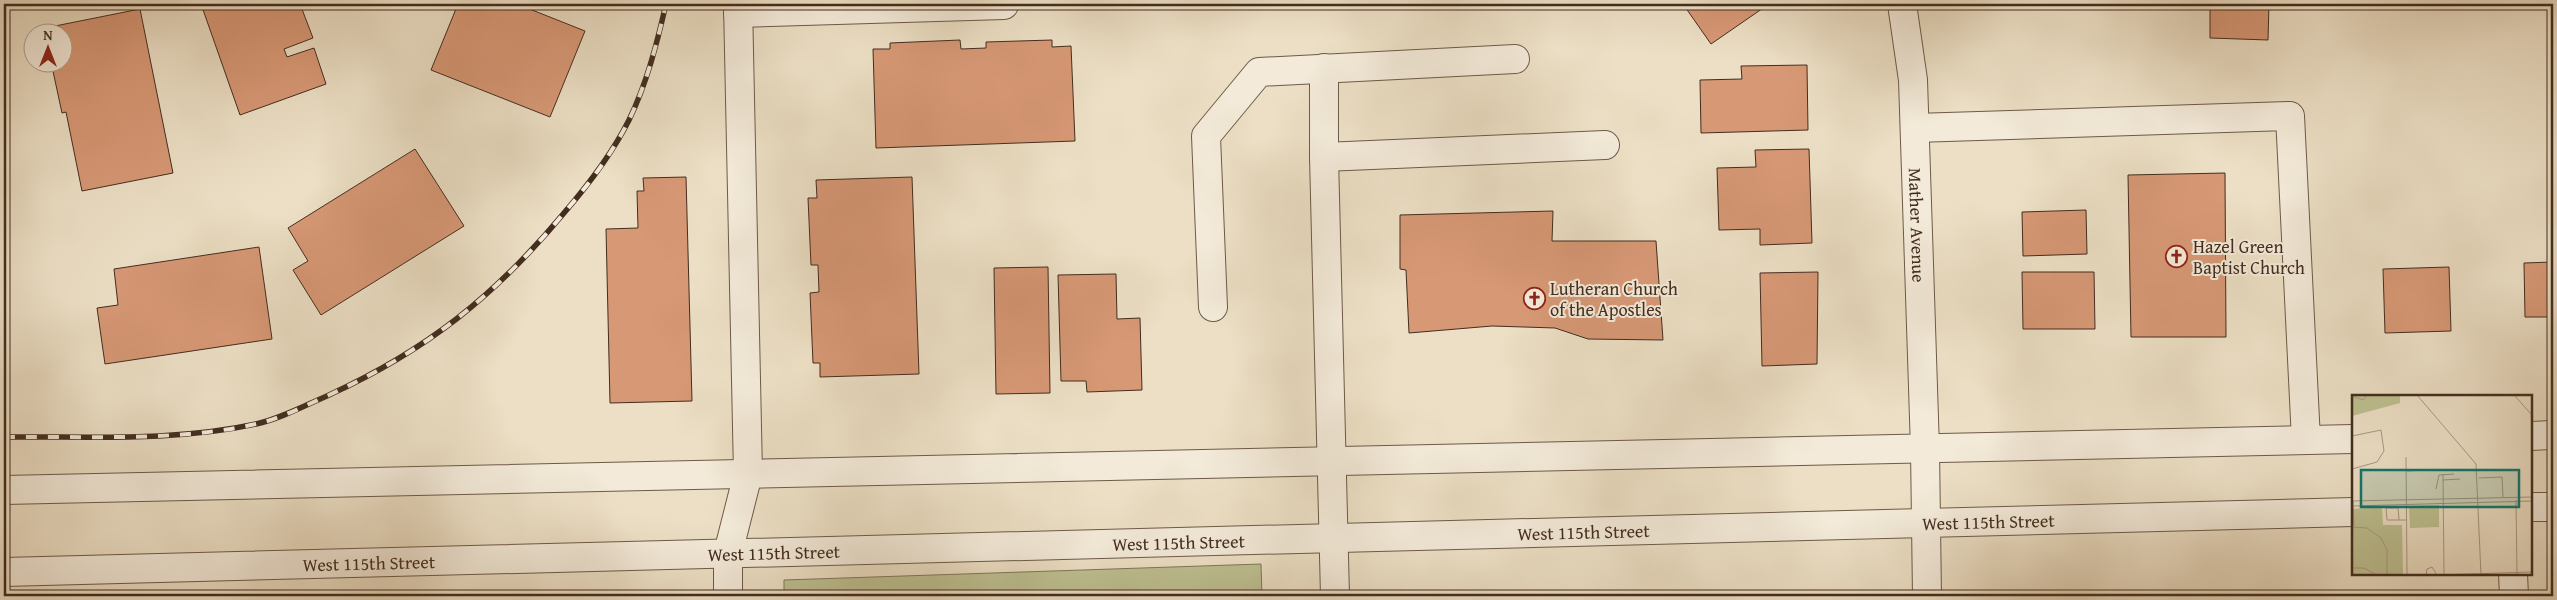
<svg xmlns="http://www.w3.org/2000/svg" width="2557" height="600" font-family="'Gentium Book Plus',serif">
  <rect width="100%" height="100%" fill="#ecdfc5"/>
  <filter id="stains"><feTurbulence type="fractalNoise" baseFrequency=".004" numOctaves="4"/><feColorMatrix values="0 0 0 0 .2 0 0 0 0 .09 0 0 0 0 .02 0 0 0 .5 -.17"/></filter>
  <radialGradient id="worn" r=".72"><stop offset=".6" stop-color="#630" stop-opacity="0"/><stop offset="1" stop-color="#630" stop-opacity=".3"/></radialGradient>
  <polygon fill="#bdc091" stroke="#807658" points="1261,564 1262,596 784,596 784,580"/>
  <g fill="#d79875" stroke="#432d1f">
    <polygon points="201,4 300,4 313,38 284,49 287,57 314,48 326,84 240,115"/>
    <polygon points="458,4 517,4 585,31 550,117 431,70"/>
    <polygon points="1683,4 1769,4 1711,44"/>
    <polygon points="2210,4 2269,4 2268,40 2210,38"/>
    <polygon points="140,9 173,173 82,191 66,112 62,113 51,62 62,62 62,32 45,32 45,28"/>
    <polygon points="960,40 961,49 986,48 986,42 1052,40 1052,47 1071,46 1075,141 876,148 873,49 890,49 890,43"/>
    <polygon points="1807,65 1808,130 1701,133 1700,80 1742,79 1741,66"/>
    <polygon points="415,149 464,226 321,315 293,270 308,261 288,228"/>
    <polygon points="1809,149 1812,243 1760,245 1760,229 1719,230 1717,168 1756,167 1755,150"/>
    <polygon points="2225,173 2226,337 2131,337 2128,175"/>
    <polygon points="686,177 692,401 610,403 606,229 638,228 637,191 644,191 643,178"/>
    <polygon points="912,177 919,374 820,377 820,363 813,363 810,293 819,292 818,265 811,265 808,198 817,198 816,180"/>
    <polygon points="2086,210 2087,254 2023,256 2022,212"/>
    <polygon points="1553,211 1552,241 1656,241 1663,340 1588,339 1555,328 1492,326 1409,333 1406,270 1400,269 1400,215"/>
    <polygon points="259,247 272,339 105,364 97,308 118,305 114,269"/>
    <polygon points="2553,262 2553,317 2525,317 2524,263"/>
    <polygon points="1048,267 1050,393 996,394 994,268"/>
    <polygon points="2449,267 2451,331 2385,333 2383,269"/>
    <polygon points="1818,272 1817,364 1762,366 1760,273"/>
    <polygon points="2022,272 2094,272 2095,329 2023,329"/>
    <polygon points="1116,274 1117,319 1140,318 1142,390 1087,392 1086,381 1061,381 1058,275"/>
    <polygon points="2270,593 2270,596 2219,596 2219,595"/>
  </g>
  <g fill="none" stroke-linecap="round" stroke-linejoin="round">
    <defs>
      <g id="minor">
        <path id="s1" d="M 1902,4 L 1913,80 L 1925,449 L 1927,596"/>
        <polyline points="738,13 1004,5"/>
        <polyline points="1324,68 1324,157 1335,596"/>
        <polyline points="1915,128 2290,116 2306,440"/>
        <polyline points="1324,157 1605,145"/>
        <polyline points="1213,307 1206,136 1259,72 1515,59"/>
        <polyline points="2531,436 2553,435"/>
        <polyline points="4,490 2353,439"/>
        <polyline points="2531,507 2553,507"/>
        <path id="s2" d="M 4,572 L 2353,512"/>
        <polyline points="2513,574 2514,596"/>
        <polyline points="728,596 728,553 748,474 738,4"/>
      </g>
    </defs>
    <use href="#minor" stroke="#6d5a48" stroke-width="30"/>
    <use href="#minor" stroke="#f3ead9" stroke-width="28"/>
    <defs>
      <path id="rail" d="M 4,437 C 87,436 174,442 256,424 C 280,419 306,405 329,395 C 427,350 495,296 564,213 C 589,184 612,154 629,120 C 647,83 657,43 666,4"/>
    </defs>
    <use href="#rail" stroke="#432d1f" stroke-width="5.5"/>
    <use href="#rail" stroke="#f3ead9" stroke-width="4" stroke-dasharray="11" stroke-linecap="butt"/>
  </g>
  <defs>
    <symbol id="church-ring" viewBox="-11 -11 22 22"><circle r="9.5" fill="#f3ead9" stroke="#8f2418" stroke-width="1.5"/><path d="M-1.2-6h2.4v3.5h3.3v2.4h-3.3V6h-2.4V-.1h-3.3v-2.4h3.3Z" fill="#8f2418"/></symbol>
  </defs>
  <g fill-rule="evenodd">
    <use href="#church-ring" x="2164" y="244" width="25" height="25"/>
    <use href="#church-ring" x="1522" y="286" width="25" height="25"/>
  </g>
  <g text-anchor="middle" dominant-baseline="central" stroke-width="4" stroke-linejoin="round" paint-order="stroke">
    <g font-size="18" fill="#432d1f" stroke="#f3ead9">
      <text stroke="none"><textPath href="#s1" startOffset="222">Mather Avenue</textPath></text>
      <text stroke="none"><textPath href="#s2" startOffset="1985">West 115th Street</textPath></text>
      <text stroke="none"><textPath href="#s2" startOffset="1580">West 115th Street</textPath></text>
      <text stroke="none"><textPath href="#s2" startOffset="1175">West 115th Street</textPath></text>
      <text stroke="none"><textPath href="#s2" startOffset="770">West 115th Street</textPath></text>
      <text stroke="none"><textPath href="#s2" startOffset="365">West 115th Street</textPath></text>
    </g>
    <g font-size="18" fill="#432d1f" stroke="#f3ead9" text-anchor="start">
      <text x="2193" y="246">Hazel Green<tspan x="2193" dy="21">Baptist Church</tspan></text>
      <text x="1550" y="288">Lutheran Church<tspan x="1550" dy="21">of the Apostles</tspan></text>
    </g>
  </g>
  <g transform="translate(2352 395)">
    <rect width="180" height="180" fill="#ecdfc5"/>
    <path d="M 0,0 L 48,0 L 48,8 L 0,21 ZM 87,110 L 87,132 L 58,133 L 57,111 ZM 30,112 L 31,130 L 50,130 L 51,180 L 0,180 L 0,114 Z" fill="#bdc091"/>
    <path fill="none" stroke="#a89883" stroke-width="1" d="M 65,0 L 124,69 L 129,180M 162,0 L 180,20M 0,1 L 11,5 L 15,0M 0,41 L 29,35 L 32,56 L 25,67 L 0,74M 54,62 L 55,180M 55,76 L 71,75M 91,79 L 92,180M 127,83 L 150,82 L 151,102M 91,85 L 108,84M 84,94 L 87,80 L 102,79M 164,105 L 165,180M 0,106 L 180,102M 1,106 L 2,131M 0,111 L 180,106M 47,125 L 46,113 L 34,113 L 35,125 L 54,125M 0,132 L 15,133 L 29,143 L 35,155 L 35,180M 0,173 L 12,173 L 25,180M 74,180 L 75,174 L 80,172 L 85,180M 85,180 L 180,177"/>
    <path fill="#0f766e" fill-opacity="0.15" stroke="#0f766e" stroke-width="2.5" d="M 9,75 L 167,75 L 167,112 L 9,112 Z"/>
    <rect width="180" height="180" fill="none" stroke="#432d1f" stroke-width="2.5"/>
  </g>
  <rect width="2557" height="600" fill="none" stroke="#ecdfc5" stroke-width="20"/>
  <rect x="5" y="5" width="2547" height="590" fill="none" stroke="#432d1f" stroke-width="2.5"/>
  <rect x="10" y="10" width="2537" height="580" fill="none" stroke="#432d1f"/>
  <g transform="translate(48 48)"><circle r="24" fill="#f3ead9" stroke="#ad9e8f"/>
  <path d="M0-4L9 19L0 12L-9 19Z" fill="#8f2418"/>
  <text y="-8" font-size="14" font-weight="bold" text-anchor="middle" fill="#432d1f">N</text>
  </g>
  <rect width="100%" height="100%" filter="url(#stains)"/>
  <rect width="100%" height="100%" fill="url(#worn)"/>
</svg>
